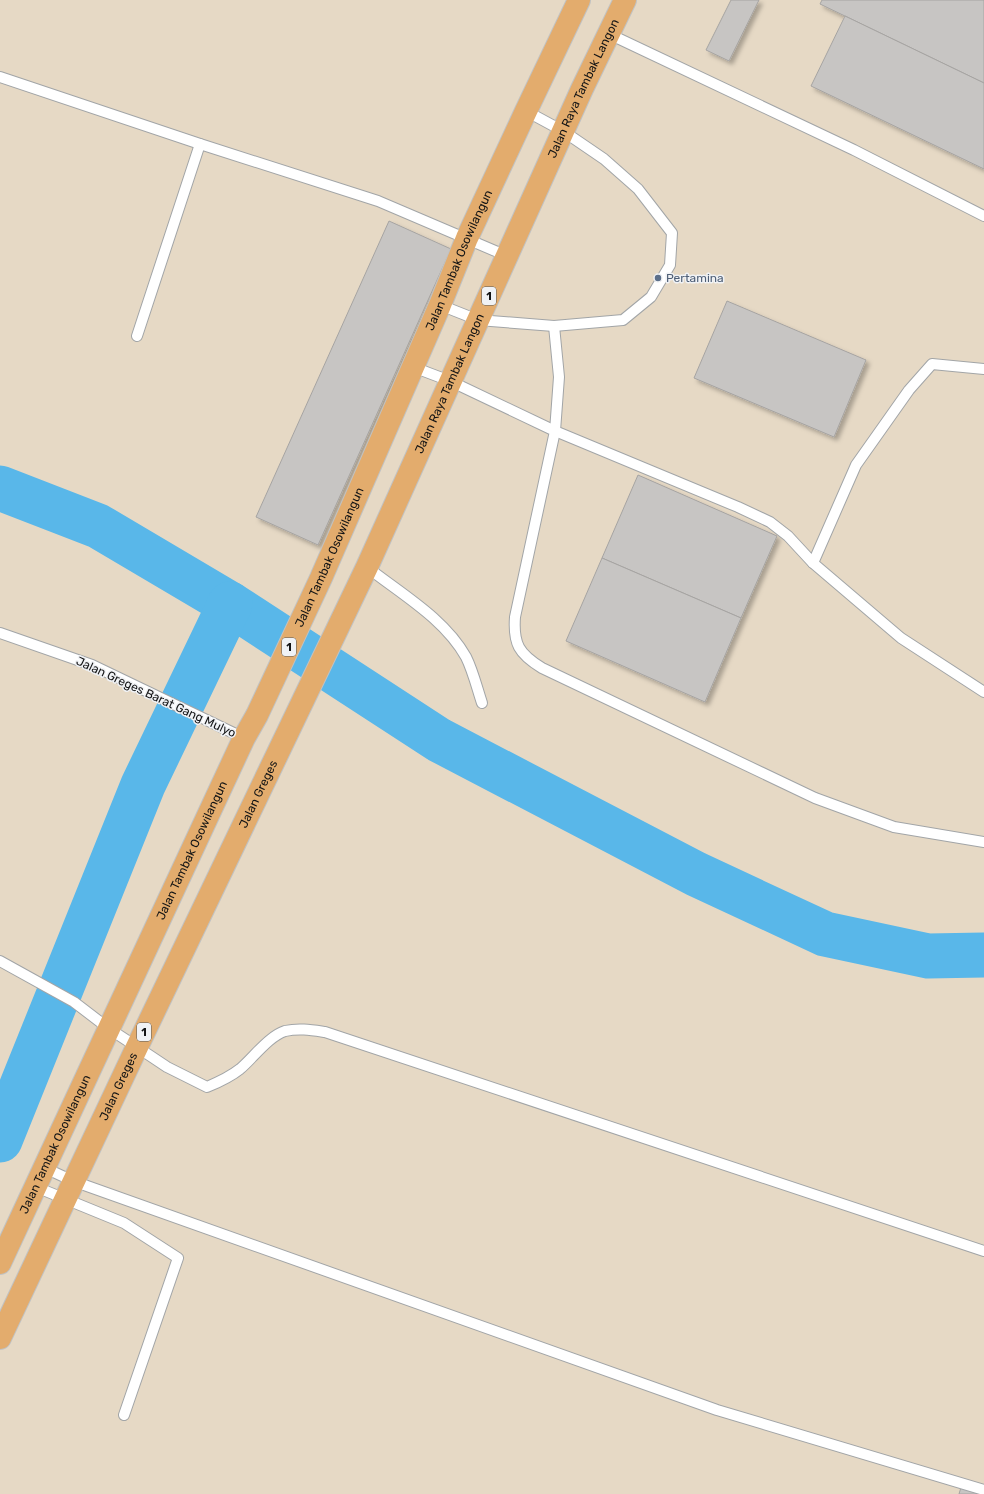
<svg xmlns="http://www.w3.org/2000/svg" width="984" height="1494" font-family="Rubik,sans-serif">
  <defs>
    <filter id="shadow"><feDropShadow dx="3.5" dy="3.5" stdDeviation="2" flood-color="#0004"/></filter>
  </defs>
  <rect width="100%" height="100%" fill="#e2e5e7"/>
  <rect fill="#e6d9c5" x="0" y="0" width="984" height="1494"/>
  <g fill="none" stroke-linecap="round" stroke-linejoin="round">
    <g stroke="#59b7e9" stroke-width="45">
      <polyline points="0,488 98,526 230,604 439,740 696,874 825,934 928,956 984,955"/>
      <polyline points="0,1140 143,785 230,604"/>
    </g>
  </g>
  <g fill="#c7c5c3" stroke="#a6a4a2" filter="url(#shadow)">
    <polygon points="731,0 759,0 729,61 706,50"/>
    <polygon points="822,0 984,0 984,83 820,4"/>
    <polygon points="845,16 984,83 984,169 811,86"/>
    <polygon points="389,221 451,249 318,545 256,517"/>
    <polygon points="727,301 866,360 834,437 694,378"/>
    <polygon points="638,475 777,536 741,618 602,558"/>
    <polygon points="602,558 741,618 705,702 566,641"/>
    <polygon points="962,1484 984,1494 959,1494"/>
  </g>
  <g fill="none" stroke-linecap="round" stroke-linejoin="round">
    <defs>
      <g id="lane">
        <polyline points="609,34 854,150 984,216"/>
        <polyline points="0,77 200,144 378,201 507,256"/>
        <polyline points="440,305 478,320 554,326 623,320 651,297 670,265 672,233 638,189 604,159 563,131 526,111"/>
        <polyline points="554,326 559,377 555,431 738,507 770,522 788,536 813,563 901,638 984,692"/>
        <polyline points="137,336 200,144"/>
        <path d="M 413,367 L 450,381 L 555,431 L 515,617 C 513,644 519,654 542,668 L 815,798 L 894,827 L 984,842"/>
        <polyline points="813,563 856,465 909,390 932,364 984,369"/>
        <path d="M 367,567 C 401,594 444,618 466,657 C 473,671 477,688 482,703"/>
        <polyline points="0,633 92,665 244,738"/>
        <path d="M 0,961 L 74,1002 L 108,1028 L 137,1047 L 167,1067 L 207,1087 C 219,1082 230,1077 240,1069 C 253,1058 269,1036 285,1031 C 299,1028 311,1030 325,1032 L 984,1251"/>
        <polyline points="45,1168 73,1181 717,1410 984,1490"/>
        <polyline points="36,1187 124,1223 178,1258 124,1415"/>
      </g>
      <g id="highway">
        <path id="s1" d="M 0,1263 L 244,738 L 257,715 L 321,578 L 440,305 L 467,238 L 526,111 L 579,0"/>
        <path id="s2" d="M 0,1338 L 137,1047 L 367,567 L 582,89 L 625,0"/>
      </g>
    </defs>
    <use href="#lane" stroke="#a2a5a7" stroke-width="12"/>
    <use href="#highway" stroke="#c1c2c2" stroke-width="24"/>
    <use href="#lane" stroke="#fff" stroke-width="10"/>
    <use href="#highway" stroke="#e3ac6d" stroke-width="22"/>
  </g>
  <circle fill="#5c6f8a" stroke="#f0f2f5" stroke-width="1.5" cx="658" cy="278" r="4"/>
  <g text-anchor="middle" dominant-baseline="central" stroke-width="3" stroke-linejoin="round" paint-order="stroke">
    <g fill="#f0f2f5" stroke="#555658" stroke-width="1">
      <rect x="482" y="287" width="14" height="18" rx="3"/>
      <rect x="282" y="638" width="14" height="18" rx="3"/>
      <rect x="137" y="1023" width="14" height="18" rx="3"/>
    </g>
    <g font-size="11" font-weight="bold" fill="#121314">
      <text x="489" y="296">1</text>
      <text x="289" y="647">1</text>
      <text x="144" y="1032">1</text>
    </g>
    <g font-size="12" fill="#121314" stroke="#f0f2f5">
      <text stroke="none"><textPath href="#s2" startOffset="1379">Jalan Raya Tambak Langon</textPath></text>
      <text stroke="none"><textPath href="#s1" startOffset="1103">Jalan Tambak Osowilangun</textPath></text>
      <text stroke="none"><textPath href="#s2" startOffset="1055">Jalan Raya Tambak Langon</textPath></text>
      <text stroke="none"><textPath href="#s1" startOffset="779">Jalan Tambak Osowilangun</textPath></text>
      <text transform="translate(156 697) rotate(25)">Jalan Greges Barat Gang Mulyo</text>
      <text stroke="none"><textPath href="#s2" startOffset="602">Jalan Greges</textPath></text>
      <text stroke="none"><textPath href="#s1" startOffset="455">Jalan Tambak Osowilangun</textPath></text>
      <text stroke="none"><textPath href="#s2" startOffset="278">Jalan Greges</textPath></text>
      <text stroke="none"><textPath href="#s1" startOffset="131">Jalan Tambak Osowilangun</textPath></text>
    </g>
    <g font-size="12" fill="#4e5e75" stroke="#f0f2f5" text-anchor="start">
      <text x="666" y="278">Pertamina</text>
    </g>
  </g>
</svg>
